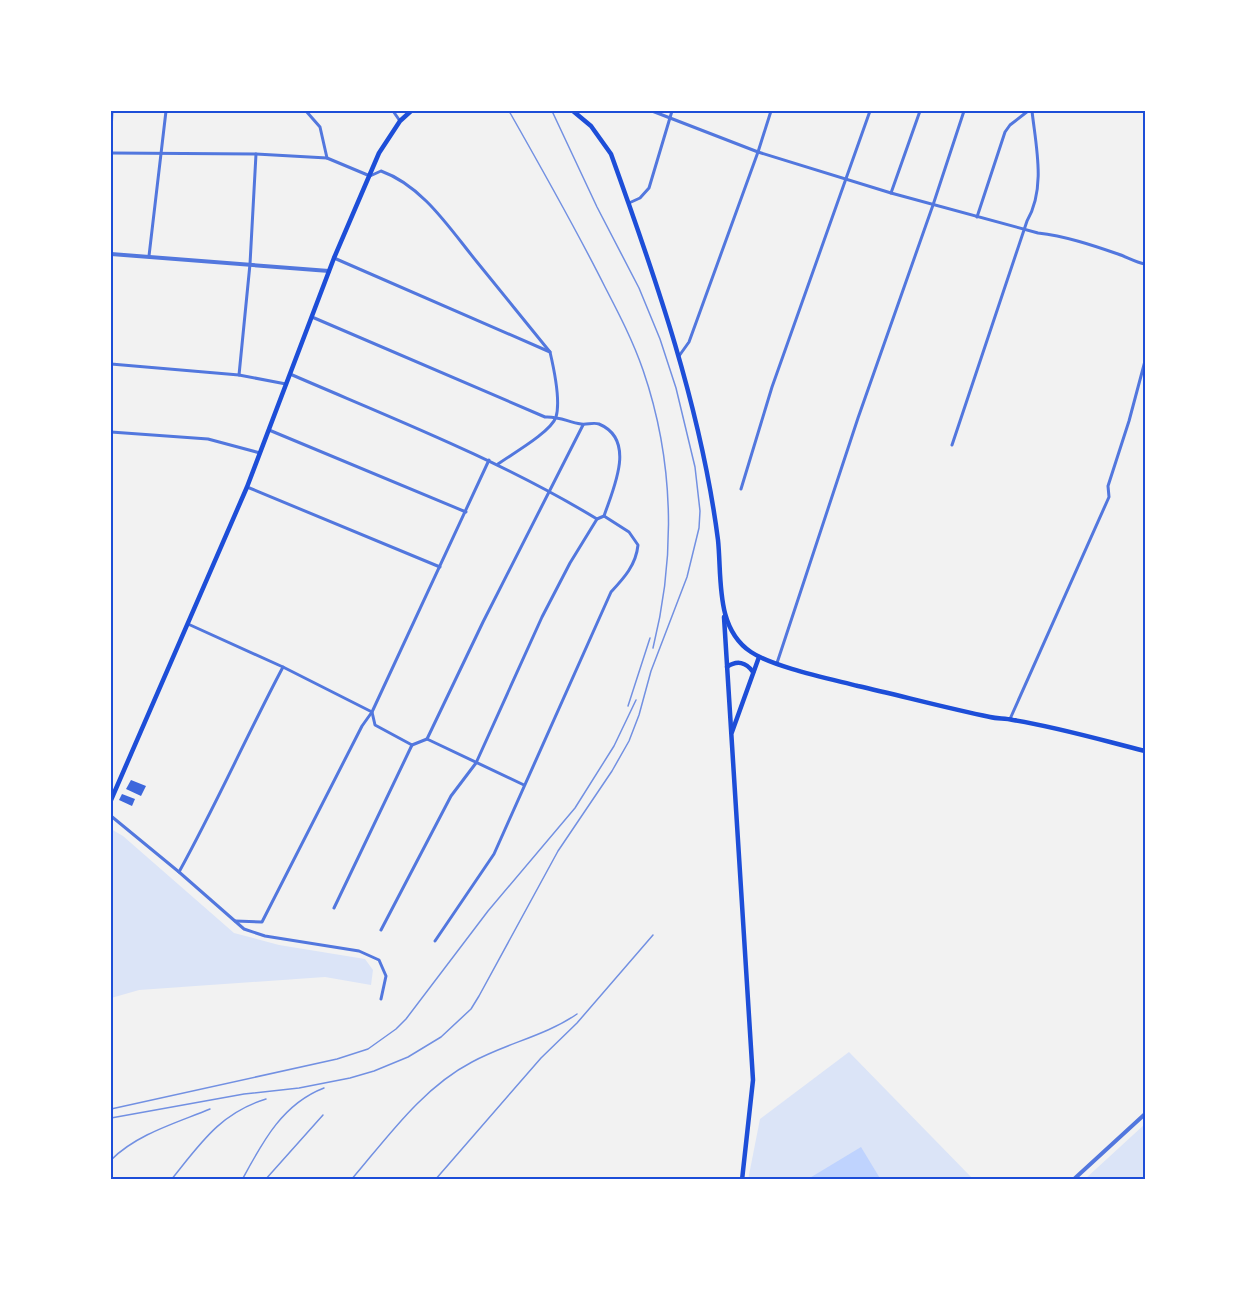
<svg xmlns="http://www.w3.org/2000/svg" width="1256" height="1291" font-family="Inter,sans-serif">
  <rect width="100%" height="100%" fill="#f2f2f2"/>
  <g fill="#dbe4f7">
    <polygon points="111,829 123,836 234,933 279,945 365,959 373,970 371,985 325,977 139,990 111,998"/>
    <polygon points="849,1052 974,1180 748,1180 760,1119"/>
    <polygon points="1145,1124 1145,1180 1084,1180"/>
  </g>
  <polygon fill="#bfd3fe" points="861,1147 881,1180 808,1180 808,1179"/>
  <g fill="#3d67dc">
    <polygon points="131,780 146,786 141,796 126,789"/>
    <polygon points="122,794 135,799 132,806 119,800"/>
  </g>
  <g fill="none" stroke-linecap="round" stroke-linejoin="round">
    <g stroke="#5277de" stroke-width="3">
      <polyline points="306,111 320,127 327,158"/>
      <polyline points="393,111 400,121"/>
      <path d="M 652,111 L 758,152 L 891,193 L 1038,233 C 1065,236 1092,245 1118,254 C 1127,257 1135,262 1145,264"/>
      <polyline points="111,132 112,111"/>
      <path d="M 111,153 L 256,154 L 327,158 L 370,176 L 381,171 C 423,186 450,229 477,262 C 501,292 526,322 550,352"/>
      <polyline points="891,193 920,111"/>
      <polyline points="629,203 640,198 649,188 672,111"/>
      <polyline points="977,217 1005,132 1010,125 1028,111"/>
      <polyline points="149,256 166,111"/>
      <path d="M 334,258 L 550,352 C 554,369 561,400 556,417 C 551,432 512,454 498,464"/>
      <path d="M 312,317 L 545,417 C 559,416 568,422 581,424 C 587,425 593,422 599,424 C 637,440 613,489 604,516 L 597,519 L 570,563 L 542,617 L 476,763 L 451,796 L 381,930"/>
      <polyline points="679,356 689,342 758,152 771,111"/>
      <polyline points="111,364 239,375 286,384"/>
      <path d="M 290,374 C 394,419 500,460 597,519"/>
      <polyline points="239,375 250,264 256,154"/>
      <polyline points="269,430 466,512"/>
      <polyline points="111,432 208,439 260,453"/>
      <path d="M 952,445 L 1027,221 C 1046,188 1036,147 1032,111"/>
      <polyline points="247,487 440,567"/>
      <polyline points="741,489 772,387 870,111"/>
      <polyline points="188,624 283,667 372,712 375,725 412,745 427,739 524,785"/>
      <polyline points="777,663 858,418 933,205 964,111"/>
      <polyline points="1010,719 1109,497 1108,486 1129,421 1145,361"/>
      <polyline points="427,739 483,622 583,425"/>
      <polyline points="111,816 179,872 244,929 265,936 359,951 379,960 386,976 381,999"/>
      <path d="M 179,872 C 216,805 247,735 283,667"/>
      <polyline points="334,908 412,745"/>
      <polyline points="235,921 262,922 362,726 372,712 489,460"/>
      <path d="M 435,941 L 494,854 L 611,592 C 624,578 636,565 638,545 L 629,532 L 604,516"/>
    </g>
    <g stroke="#5277de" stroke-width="4">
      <polyline points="111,254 329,271"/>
      <polyline points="1073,1180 1145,1114"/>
    </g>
    <g stroke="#1d4ed8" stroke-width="4.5">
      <path d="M 573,111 L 591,126 L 611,154 C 656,279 701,408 718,540 C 722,578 715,628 751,652 C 773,667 831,679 858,686 C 902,696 946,708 990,717 C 998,719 1005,718 1013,720 C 1057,727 1101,740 1145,751"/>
      <polyline points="724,617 753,1080 742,1180"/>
      <path d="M 727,667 C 737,660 746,662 753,672"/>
      <polyline points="732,732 759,657"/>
      <polyline points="111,800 247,487 334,258 379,153 400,121 411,111"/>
    </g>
    <g stroke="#7290e2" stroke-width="1.5">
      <path d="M 509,111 C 542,169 575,227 605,287 C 619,314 633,341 643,370 C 674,460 676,556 653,648"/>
      <polyline points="628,706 650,638"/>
      <polyline points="111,1109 337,1059 368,1049 396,1029 406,1019 488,911 575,808 614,746 636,700"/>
      <polyline points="111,1118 244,1094 299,1088 350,1078 374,1071 408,1057 441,1037 471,1009 479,996 558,851 612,771 629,741 639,715 651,671 687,577 699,528 700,511 695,467 676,388 660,339 639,288 597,207 552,111"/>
      <path d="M 111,1160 C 137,1134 176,1123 210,1109"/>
      <path d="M 171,1180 C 200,1144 220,1113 266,1099"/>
      <path d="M 242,1180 C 262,1143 282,1104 324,1088"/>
      <polyline points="265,1180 323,1115"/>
      <path d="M 351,1180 C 387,1138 422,1088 472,1062 C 507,1043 545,1036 577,1014"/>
      <polyline points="435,1180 541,1058 577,1023 653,935"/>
    </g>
  </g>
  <rect width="1256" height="1291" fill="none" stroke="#ffffff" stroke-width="225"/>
  <rect x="112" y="112" width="1032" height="1066" fill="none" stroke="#1d4ed8" stroke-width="2"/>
</svg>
